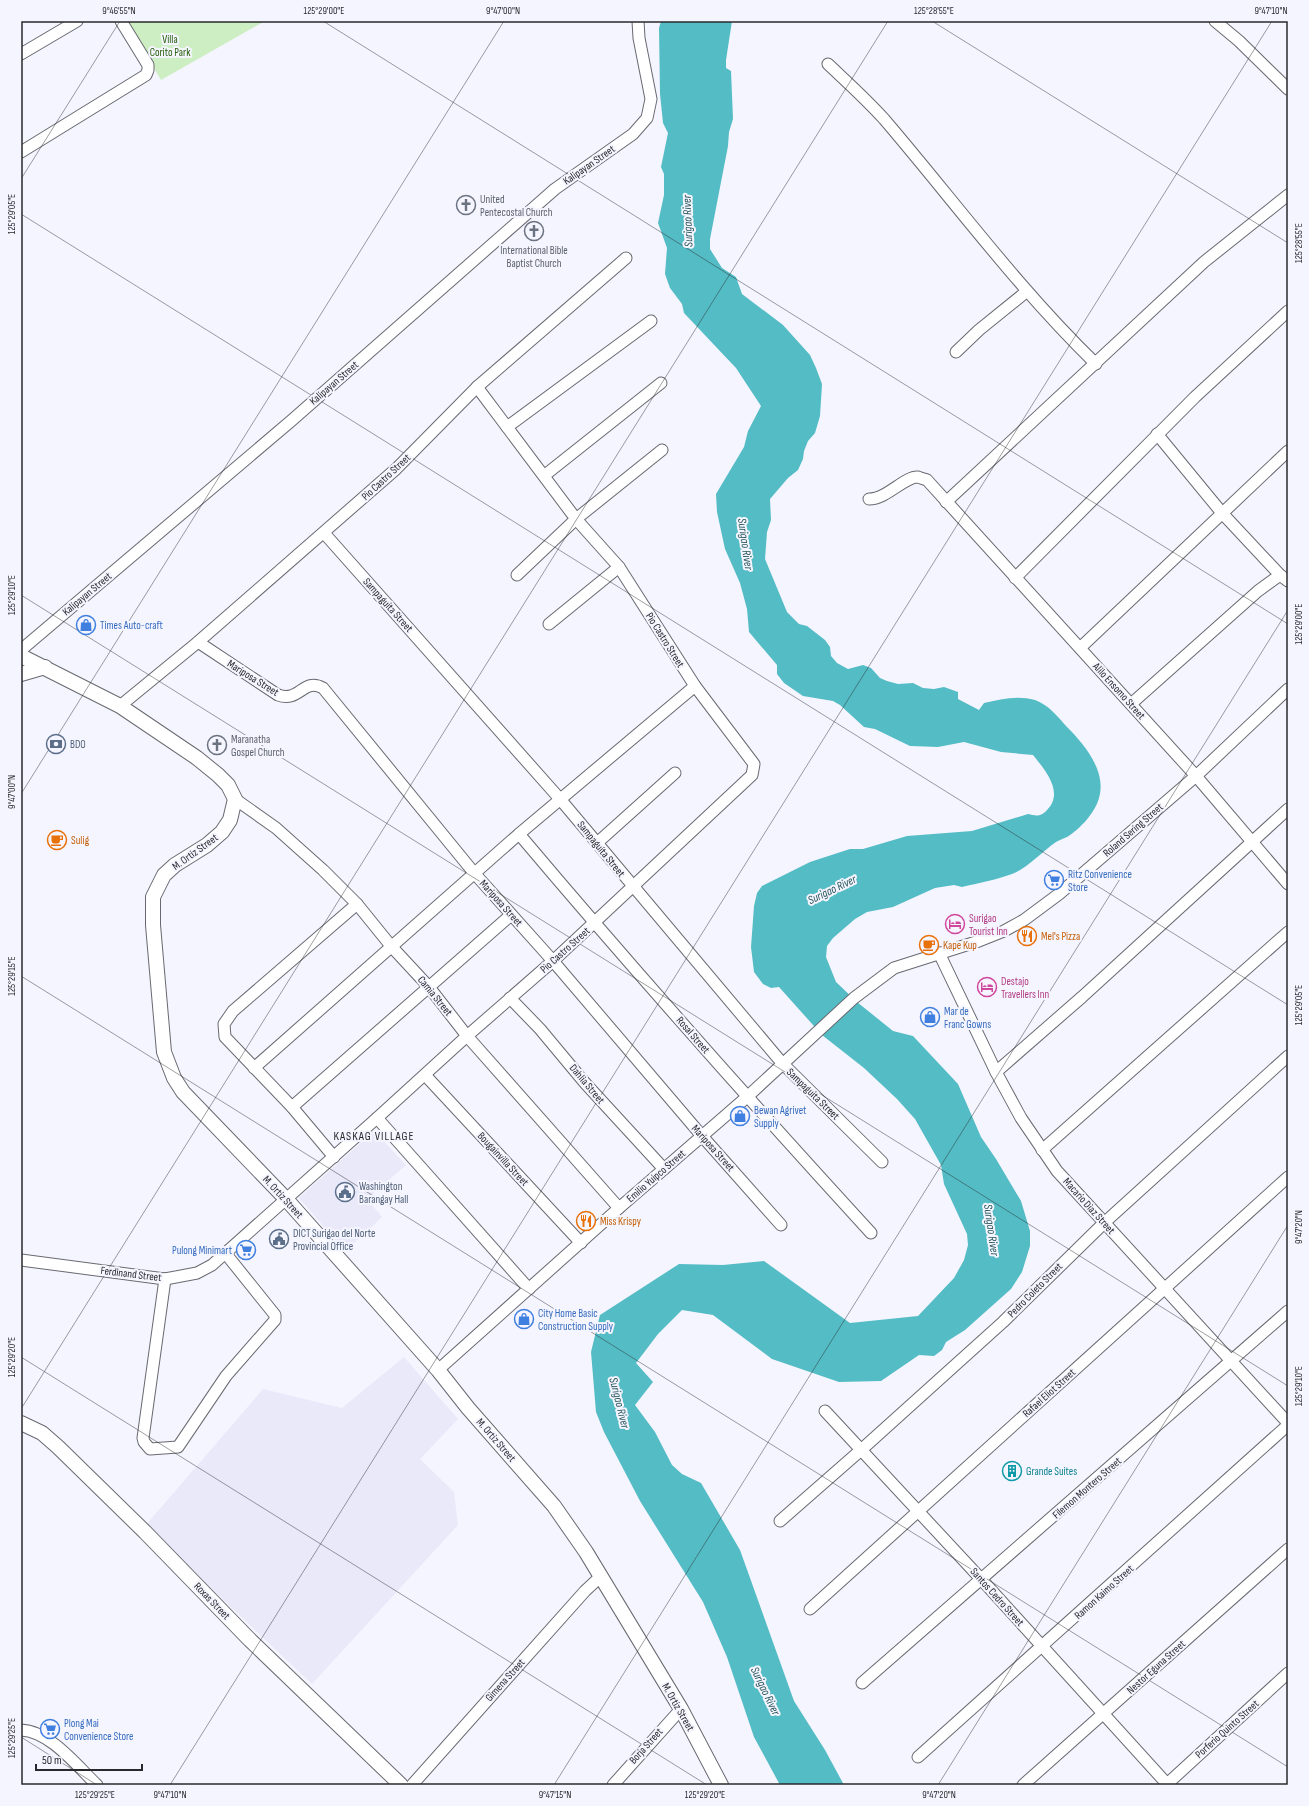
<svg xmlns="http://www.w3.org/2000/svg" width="1309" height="1806" font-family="'Sofia Sans Condensed',sans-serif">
  <rect width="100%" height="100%" fill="#f5f5ff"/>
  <g fill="#e9e9fa">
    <polygon points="374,1131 406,1165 367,1199 382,1217 345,1251 299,1198"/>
    <polygon points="404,1357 458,1419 420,1459 454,1492 458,1525 312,1684 145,1526 263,1389 342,1408"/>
  </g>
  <polygon fill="#cceec2" points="126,21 265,21 161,80"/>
  <path fill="#54bcc5" d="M 661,21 L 732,21 L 726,60 L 726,68 L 731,71 L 733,119 L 729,132 L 728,146 L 710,239 L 710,249 L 722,268 L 736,277 L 742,294 L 783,325 L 810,355 L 816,368 L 822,384 L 820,416 L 815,433 L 808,441 L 804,451 L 803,459 L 798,470 L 788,478 L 770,499 L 771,520 L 767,532 L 765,559 L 787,612 L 799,624 L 807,626 L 825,640 L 830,647 L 831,656 L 837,663 L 848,669 L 863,665 L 871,668 L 880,678 L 887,681 L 898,684 L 913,683 L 923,688 L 934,689 L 944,687 L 958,692 L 958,699 L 979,710 L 984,703 C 1000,699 1018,695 1035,700 C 1049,705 1058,717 1067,727 C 1084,744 1107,771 1099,798 C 1095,813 1080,829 1067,837 C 1063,839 1059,840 1056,842 C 1043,851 1026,869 1012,874 C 996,880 978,883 962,887 L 954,885 L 935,888 L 893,907 L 867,912 L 855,919 L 833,938 L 827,946 L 826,957 L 836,982 L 857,1002 L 893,1031 L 913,1036 L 958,1084 L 981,1137 L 996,1159 L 1021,1201 L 1030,1231 L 1030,1246 L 1022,1272 L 1011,1289 L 965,1330 L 946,1342 L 942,1350 L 934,1356 L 919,1355 L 881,1381 L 839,1382 L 772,1359 L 713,1315 L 682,1310 L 658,1334 L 636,1363 L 653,1382 L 635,1405 L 655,1432 L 672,1465 L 682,1474 L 701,1483 L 740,1550 L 794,1701 L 825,1750 L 844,1785 L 780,1785 L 754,1737 L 727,1657 L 703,1602 L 640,1501 L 604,1432 L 596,1412 L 591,1352 L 600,1315 L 679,1264 L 723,1265 L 764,1261 L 850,1323 L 918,1316 L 954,1278 L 964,1260 L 968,1245 L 967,1234 L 944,1184 L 941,1165 L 915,1119 L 897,1099 L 864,1068 L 822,1035 L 779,987 L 771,988 L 763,984 L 754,972 L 751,947 L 754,906 L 757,893 L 762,886 L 810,862 L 850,849 L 863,849 L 907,836 L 972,831 L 1028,814 C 1036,816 1041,817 1047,810 C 1065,792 1044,769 1033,755 L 1001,752 L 964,742 L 938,747 L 910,746 L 875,729 L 864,727 L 840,705 L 833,701 L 803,696 L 784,683 L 777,674 L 777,665 L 749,632 L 747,609 L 740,583 L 725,549 L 717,512 L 716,494 L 744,447 L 748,431 L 761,406 L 736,368 L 684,313 L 682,304 L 670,288 L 665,274 L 667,248 L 658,223 L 664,195 L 664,174 L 661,167 L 668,133 L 663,123 L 660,94 L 659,28 Z"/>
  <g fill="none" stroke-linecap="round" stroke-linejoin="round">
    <defs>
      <g id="minor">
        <polyline points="1215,21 1239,41 1288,89"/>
        <polyline points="21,54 77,21"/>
        <path d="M 828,64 C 847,82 867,100 884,119 C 955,202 1017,287 1096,364"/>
        <polyline points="21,152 146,75 148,70 148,65 121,21"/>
        <polyline points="956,352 979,330 1026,292"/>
        <polyline points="477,387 626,258"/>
        <polyline points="507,427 651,321"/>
        <polyline points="1157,434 1222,513 1280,575 1288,581"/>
        <polyline points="545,475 661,383"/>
        <path d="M 869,499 C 887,499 905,476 918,477 C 920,478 924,479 927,480 L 1196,776 L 1288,884"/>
        <polyline points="946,502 1204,262 1288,195"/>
        <polyline points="324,533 560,799 782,1063 882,1162"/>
        <polyline points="517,575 576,519 662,450"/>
        <polyline points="1015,578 1195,397 1288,311"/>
        <polyline points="549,624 619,567"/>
        <path d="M 198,642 L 278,695 C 300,703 303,677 323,688 L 475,874 L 553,961 L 702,1136 L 781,1225"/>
        <polyline points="1080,648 1288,451"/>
        <polyline points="21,650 291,421 555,189 633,134 647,118 651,99 639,38 638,21"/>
        <polyline points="1131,704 1258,591 1280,575"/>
        <polyline points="235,799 276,828 323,870 357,904 391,946 429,987 467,1036 619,1208"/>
        <path d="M 519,834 C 633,969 751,1102 871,1233"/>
        <polyline points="597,843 675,773"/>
        <polyline points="939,953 996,1072 1021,1118 1057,1171 1288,1423"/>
        <polyline points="510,998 540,1029 585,1083 664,1169"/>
        <polyline points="254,1068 519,834 695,686"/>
        <polyline points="996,1072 1082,997 1288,809"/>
        <polyline points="425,1075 581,1243"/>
        <polyline points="292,1107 511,915"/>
        <polyline points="377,1118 529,1289"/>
        <polyline points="1042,1150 1288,932"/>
        <polyline points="334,1157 292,1107 225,1037 224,1024 233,1011 357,904"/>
        <polyline points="21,1260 165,1279 197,1273 212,1265 377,1118 467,1036 553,961 752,775 754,764 695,686 619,567 576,519 477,387 396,469 198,642 120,706"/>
        <polyline points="165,1279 143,1438 144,1442 150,1449 178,1447 226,1376 275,1320 275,1315 226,1254"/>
        <polyline points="438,1370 619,1208 747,1097 854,998 894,968 979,941 1004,931 1024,920 1059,894 1196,776 1288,689"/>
        <polyline points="825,1411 982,1580 1168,1785"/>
        <polyline points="780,1521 861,1450 1003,1322 1104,1223 1288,1056"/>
        <polyline points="810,1609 1288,1177"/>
        <polyline points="862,1683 1288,1311"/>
        <path d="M 21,1730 C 50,1731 77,1766 97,1785"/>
        <polyline points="918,1757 1288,1425"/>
        <polyline points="412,1785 585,1591 600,1577"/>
        <polyline points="613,1785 681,1709"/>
        <polyline points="1023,1785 1288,1549"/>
        <polyline points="1166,1785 1288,1673"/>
      </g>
      <g id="tertiary">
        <polyline points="21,656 120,706 197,758 218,775 228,785 235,799 230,820 222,832 207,845 175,865 164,875 153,897 153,925 164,1052 174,1078 183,1092 286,1199 438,1370 468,1408 554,1506 586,1552 681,1709 721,1785"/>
        <polyline points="21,674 45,667"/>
        <polyline points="21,1423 42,1433 58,1447 145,1532 250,1640 401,1785"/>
      </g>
    </defs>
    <use href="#minor" stroke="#696971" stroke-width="13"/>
    <use href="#tertiary" stroke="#696971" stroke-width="16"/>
    <use href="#minor" stroke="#fff" stroke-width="11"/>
    <use href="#tertiary" stroke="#fff" stroke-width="14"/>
  </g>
  <path fill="none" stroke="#29292d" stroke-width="1" stroke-opacity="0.45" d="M 323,21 L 1288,624M 932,21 L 1288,243M 21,179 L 120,21M 21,214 L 1288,1005M 21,595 L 1288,1386M 21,794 L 504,21M 21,976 L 1288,1767M 21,1357 L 707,1785M 21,1409 L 888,21M 21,1737 L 97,1785M 170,1785 L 1272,21M 554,1785 L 1288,610M 938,1785 L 1288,1225"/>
  <defs>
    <symbol id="church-ring" viewBox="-11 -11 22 22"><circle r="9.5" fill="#f5f5ff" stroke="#6b7280" stroke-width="1.5"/><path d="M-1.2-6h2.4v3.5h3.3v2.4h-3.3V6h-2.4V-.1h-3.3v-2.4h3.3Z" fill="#6b7280"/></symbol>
    <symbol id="shop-ring" viewBox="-11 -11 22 22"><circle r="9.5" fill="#f5f5ff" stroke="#3f7fe0" stroke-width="1.5"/><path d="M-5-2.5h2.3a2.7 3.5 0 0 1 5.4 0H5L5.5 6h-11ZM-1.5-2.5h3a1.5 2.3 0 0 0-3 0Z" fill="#3f7fe0"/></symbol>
    <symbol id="bank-ring" viewBox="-11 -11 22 22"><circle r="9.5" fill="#f5f5ff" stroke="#5c6f8a" stroke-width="1.5"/><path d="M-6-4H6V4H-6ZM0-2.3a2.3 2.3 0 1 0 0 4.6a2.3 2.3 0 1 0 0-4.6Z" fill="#5c6f8a"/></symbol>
    <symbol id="cafe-ring" viewBox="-11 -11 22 22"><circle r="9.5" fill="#f5f5ff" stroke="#e8710a" stroke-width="1.5"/><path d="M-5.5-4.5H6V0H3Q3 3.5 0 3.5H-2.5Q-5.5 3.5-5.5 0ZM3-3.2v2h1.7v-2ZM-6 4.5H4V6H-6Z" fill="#e8710a"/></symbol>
    <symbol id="supermarket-ring" viewBox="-11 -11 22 22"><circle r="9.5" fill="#f5f5ff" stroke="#3f7fe0" stroke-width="1.5"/><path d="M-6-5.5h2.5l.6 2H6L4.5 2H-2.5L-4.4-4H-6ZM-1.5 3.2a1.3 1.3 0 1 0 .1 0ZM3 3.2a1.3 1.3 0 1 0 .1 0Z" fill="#3f7fe0"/></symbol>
    <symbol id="hotel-ring" viewBox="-11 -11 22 22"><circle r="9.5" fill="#f5f5ff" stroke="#d1479c" stroke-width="1.5"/><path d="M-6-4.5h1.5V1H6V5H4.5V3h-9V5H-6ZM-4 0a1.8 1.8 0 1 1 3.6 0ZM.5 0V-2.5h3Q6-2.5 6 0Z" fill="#d1479c"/></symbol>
    <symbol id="restaurant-ring" viewBox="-11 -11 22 22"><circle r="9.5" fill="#f5f5ff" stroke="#e8710a" stroke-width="1.5"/><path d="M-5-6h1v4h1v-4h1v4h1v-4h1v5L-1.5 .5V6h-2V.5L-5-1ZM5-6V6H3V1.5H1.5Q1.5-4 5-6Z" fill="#e8710a"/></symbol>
    <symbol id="civic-ring" viewBox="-11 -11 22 22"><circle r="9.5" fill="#f5f5ff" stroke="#5c6f8a" stroke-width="1.5"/><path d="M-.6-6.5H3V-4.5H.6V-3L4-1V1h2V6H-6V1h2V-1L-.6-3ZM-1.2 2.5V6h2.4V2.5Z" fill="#5c6f8a"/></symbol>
    <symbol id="building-ring" viewBox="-11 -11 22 22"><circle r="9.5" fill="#f5f5ff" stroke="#0f9aa8" stroke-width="1.5"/><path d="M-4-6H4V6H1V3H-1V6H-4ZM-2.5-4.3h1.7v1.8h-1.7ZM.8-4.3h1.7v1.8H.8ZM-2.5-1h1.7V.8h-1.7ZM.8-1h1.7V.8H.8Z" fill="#0f9aa8"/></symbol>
  </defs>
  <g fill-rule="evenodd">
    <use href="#church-ring" x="455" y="194" width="22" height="22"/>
    <use href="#church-ring" x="523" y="220" width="22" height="22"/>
    <use href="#shop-ring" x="75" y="614" width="22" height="22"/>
    <use href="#bank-ring" x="45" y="733" width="22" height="22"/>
    <use href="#church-ring" x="206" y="734" width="22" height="22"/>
    <use href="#cafe-ring" x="46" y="829" width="22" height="22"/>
    <use href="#supermarket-ring" x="1043" y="869" width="22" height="22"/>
    <use href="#hotel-ring" x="944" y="913" width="22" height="22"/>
    <use href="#restaurant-ring" x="1016" y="925" width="22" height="22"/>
    <use href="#cafe-ring" x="918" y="934" width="22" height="22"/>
    <use href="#hotel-ring" x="976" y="976" width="22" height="22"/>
    <use href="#shop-ring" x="919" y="1006" width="22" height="22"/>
    <use href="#shop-ring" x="729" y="1105" width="22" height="22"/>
    <use href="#civic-ring" x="334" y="1181" width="22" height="22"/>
    <use href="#restaurant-ring" x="575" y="1210" width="22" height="22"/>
    <use href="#civic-ring" x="268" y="1228" width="22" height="22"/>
    <use href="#supermarket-ring" x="235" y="1239" width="22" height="22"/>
    <use href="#shop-ring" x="513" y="1308" width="22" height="22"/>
    <use href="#building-ring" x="1001" y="1460" width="22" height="22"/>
    <use href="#supermarket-ring" x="39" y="1718" width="22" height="22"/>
  </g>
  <g text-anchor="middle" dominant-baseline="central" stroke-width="4" stroke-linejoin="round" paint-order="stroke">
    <g font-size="11" fill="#255e09" stroke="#f5f5ff">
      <text x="170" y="39">Villa<tspan x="170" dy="13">Corito Park</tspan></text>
    </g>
    <g font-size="11" fill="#29292d" stroke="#f5f5ff">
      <text transform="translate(589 165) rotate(-35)">Kalipayan Street</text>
      <text transform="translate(334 383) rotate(-41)">Kalipayan Street</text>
      <text transform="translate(386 477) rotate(-43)">Pio Castro Street</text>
      <text transform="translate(87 594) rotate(-40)">Kalipayan Street</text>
      <text transform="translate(388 605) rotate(48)">Sampaguita Street</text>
      <text transform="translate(665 640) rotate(58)">Pio Castro Street</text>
      <text transform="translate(253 678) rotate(32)">Mariposa Street</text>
      <text transform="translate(1119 691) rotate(48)">Alilo Ensomo Street</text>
      <text transform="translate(1133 830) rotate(-41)">Roland Sering Street</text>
      <text transform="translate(601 849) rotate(51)">Sampaguita Street</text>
      <text transform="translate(195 852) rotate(-36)">M. Ortiz Street</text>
      <text transform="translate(501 903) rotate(48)">Mariposa Street</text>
      <text transform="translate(565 950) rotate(-42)">Pio Castro Street</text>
      <text transform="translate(435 996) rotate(51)">Camia Street</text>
      <text transform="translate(693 1035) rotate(49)">Rosal Street</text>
      <text transform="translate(587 1084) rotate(50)">Dahlia Street</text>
      <text transform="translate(813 1094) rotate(44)">Sampaguita Street</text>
      <text transform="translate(713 1148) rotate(48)">Mariposa Street</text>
      <text transform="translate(503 1159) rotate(47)">Bougainvilla Street</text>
      <text transform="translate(656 1176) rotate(-41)">Emilio Yuipco Street</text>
      <text transform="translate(283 1197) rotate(47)">M. Ortiz Street</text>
      <text transform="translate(1089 1206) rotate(48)">Macario Diaz Street</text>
      <text transform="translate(131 1274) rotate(7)">Ferdinand Street</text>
      <text transform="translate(1035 1290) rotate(-45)">Pedro Coleto Street</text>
      <text transform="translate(1049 1393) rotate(-42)">Rafael Eliot Street</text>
      <text transform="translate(496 1440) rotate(49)">M. Ortiz Street</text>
      <text transform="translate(1087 1488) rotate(-41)">Filemon Montero Street</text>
      <text transform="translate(1104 1592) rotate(-42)">Ramon Kaimo Street</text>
      <text transform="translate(997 1597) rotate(48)">Santos Cedro Street</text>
      <text transform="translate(212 1601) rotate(46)">Roxas Street</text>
      <text transform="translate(1156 1667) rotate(-42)">Nestor Eguna Street</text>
      <text transform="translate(505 1680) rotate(-48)">Gimena Street</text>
      <text transform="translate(678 1707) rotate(60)">M. Ortiz Street</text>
      <text transform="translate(1227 1729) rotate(-42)">Porferio Quinto Street</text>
      <text transform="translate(646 1746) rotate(-48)">Borja Street</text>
    </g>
    <g font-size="11" fill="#5b616d" stroke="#f5f5ff" text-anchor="start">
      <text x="480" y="199">United<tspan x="480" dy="13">Pentecostal Church</tspan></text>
      <text x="534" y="250" text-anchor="middle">International Bible<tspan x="534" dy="13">Baptist Church</tspan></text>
      <text x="231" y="739">Maranatha<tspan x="231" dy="13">Gospel Church</tspan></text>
    </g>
    <g font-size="11" fill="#366cbe" stroke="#f5f5ff" text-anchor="start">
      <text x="100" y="625">Times Auto-craft</text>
      <text x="1068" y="874">Ritz Convenience<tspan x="1068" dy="13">Store</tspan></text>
      <text x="944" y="1011">Mar de<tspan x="944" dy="13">Franc Gowns</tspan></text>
      <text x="754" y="1110">Bewan Agrivet<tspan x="754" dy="13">Supply</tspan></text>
      <text x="232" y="1250" text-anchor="end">Pulong Minimart</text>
      <text x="538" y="1313">City Home Basic<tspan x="538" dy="13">Construction Supply</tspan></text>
      <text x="64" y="1723">Plong Mai<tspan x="64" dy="13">Convenience Store</tspan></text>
    </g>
    <g font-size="11" fill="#4e5e75" stroke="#f5f5ff" text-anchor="start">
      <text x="70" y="744">BDO</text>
      <text x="359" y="1186">Washington<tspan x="359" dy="13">Barangay Hall</tspan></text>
      <text x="293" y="1233">DICT Surigao del Norte<tspan x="293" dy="13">Provincial Office</tspan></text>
    </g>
    <g font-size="11" fill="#c56008" stroke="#f5f5ff" text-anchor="start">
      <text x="71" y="840">Sulig</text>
      <text x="1041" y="936">Mel's Pizza</text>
      <text x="943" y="945">Kape Kup</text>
      <text x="600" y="1221">Miss Krispy</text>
    </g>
    <g font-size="11" fill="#b23c85" stroke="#f5f5ff" text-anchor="start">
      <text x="969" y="918">Surigao<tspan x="969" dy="13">Tourist Inn</tspan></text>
      <text x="1001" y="981">Destajo<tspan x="1001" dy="13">Travellers Inn</tspan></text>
    </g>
    <g font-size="11" fill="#0d838f" stroke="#f5f5ff" text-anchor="start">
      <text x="1026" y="1471">Grande Suites</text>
    </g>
    <g font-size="12" font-style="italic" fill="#28565a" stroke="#f5f5ff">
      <text transform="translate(688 221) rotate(-92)">Surigao River</text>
      <text transform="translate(745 544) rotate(82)">Surigao River</text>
      <text transform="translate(832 890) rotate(-26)">Surigao River</text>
      <text transform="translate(991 1230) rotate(82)">Surigao River</text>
      <text transform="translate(619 1403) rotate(76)">Surigao River</text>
      <text transform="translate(765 1691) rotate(64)">Surigao River</text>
    </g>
    <g font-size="12" letter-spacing="1" fill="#29292d" stroke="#f5f5ff">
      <text x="374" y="1136">KASKAG VILLAGE</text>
    </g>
  </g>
  <rect width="1309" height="1806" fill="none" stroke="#f5f5ff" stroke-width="44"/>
  <path d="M36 1764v6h106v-6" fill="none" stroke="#29292d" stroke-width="2"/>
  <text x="42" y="1764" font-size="12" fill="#29292d" stroke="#f5f5ff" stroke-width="3" paint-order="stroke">50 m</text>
  <rect x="22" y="22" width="1265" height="1762" fill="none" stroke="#29292d" stroke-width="1.5"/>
  <g font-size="10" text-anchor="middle" fill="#29292d">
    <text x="119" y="14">9°46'55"N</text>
    <text x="324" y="14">125°29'00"E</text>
    <text x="503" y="14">9°47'00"N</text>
    <text x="934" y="14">125°28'55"E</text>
    <text x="1271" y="14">9°47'10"N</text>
    <text transform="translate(11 214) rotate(-90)" y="4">125°29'05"E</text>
    <text transform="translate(1298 243) rotate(-90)" y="4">125°28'55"E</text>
    <text transform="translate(11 595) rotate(-90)" y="4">125°29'10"E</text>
    <text transform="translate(1298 624) rotate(-90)" y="4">125°29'00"E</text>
    <text transform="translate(11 792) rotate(-90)" y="4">9°47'00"N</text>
    <text transform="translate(11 976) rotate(-90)" y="4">125°29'15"E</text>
    <text transform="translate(1298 1005) rotate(-90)" y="4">125°29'05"E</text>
    <text transform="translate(1298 1227) rotate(-90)" y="4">9°47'20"N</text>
    <text transform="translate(11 1357) rotate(-90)" y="4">125°29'20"E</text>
    <text transform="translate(1298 1386) rotate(-90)" y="4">125°29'10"E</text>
    <text transform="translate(11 1738) rotate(-90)" y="4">125°29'25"E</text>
    <text x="95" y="1798">125°29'25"E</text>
    <text x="170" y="1798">9°47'10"N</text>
    <text x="555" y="1798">9°47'15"N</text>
    <text x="705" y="1798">125°29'20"E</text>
    <text x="939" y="1798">9°47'20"N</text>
  </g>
</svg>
